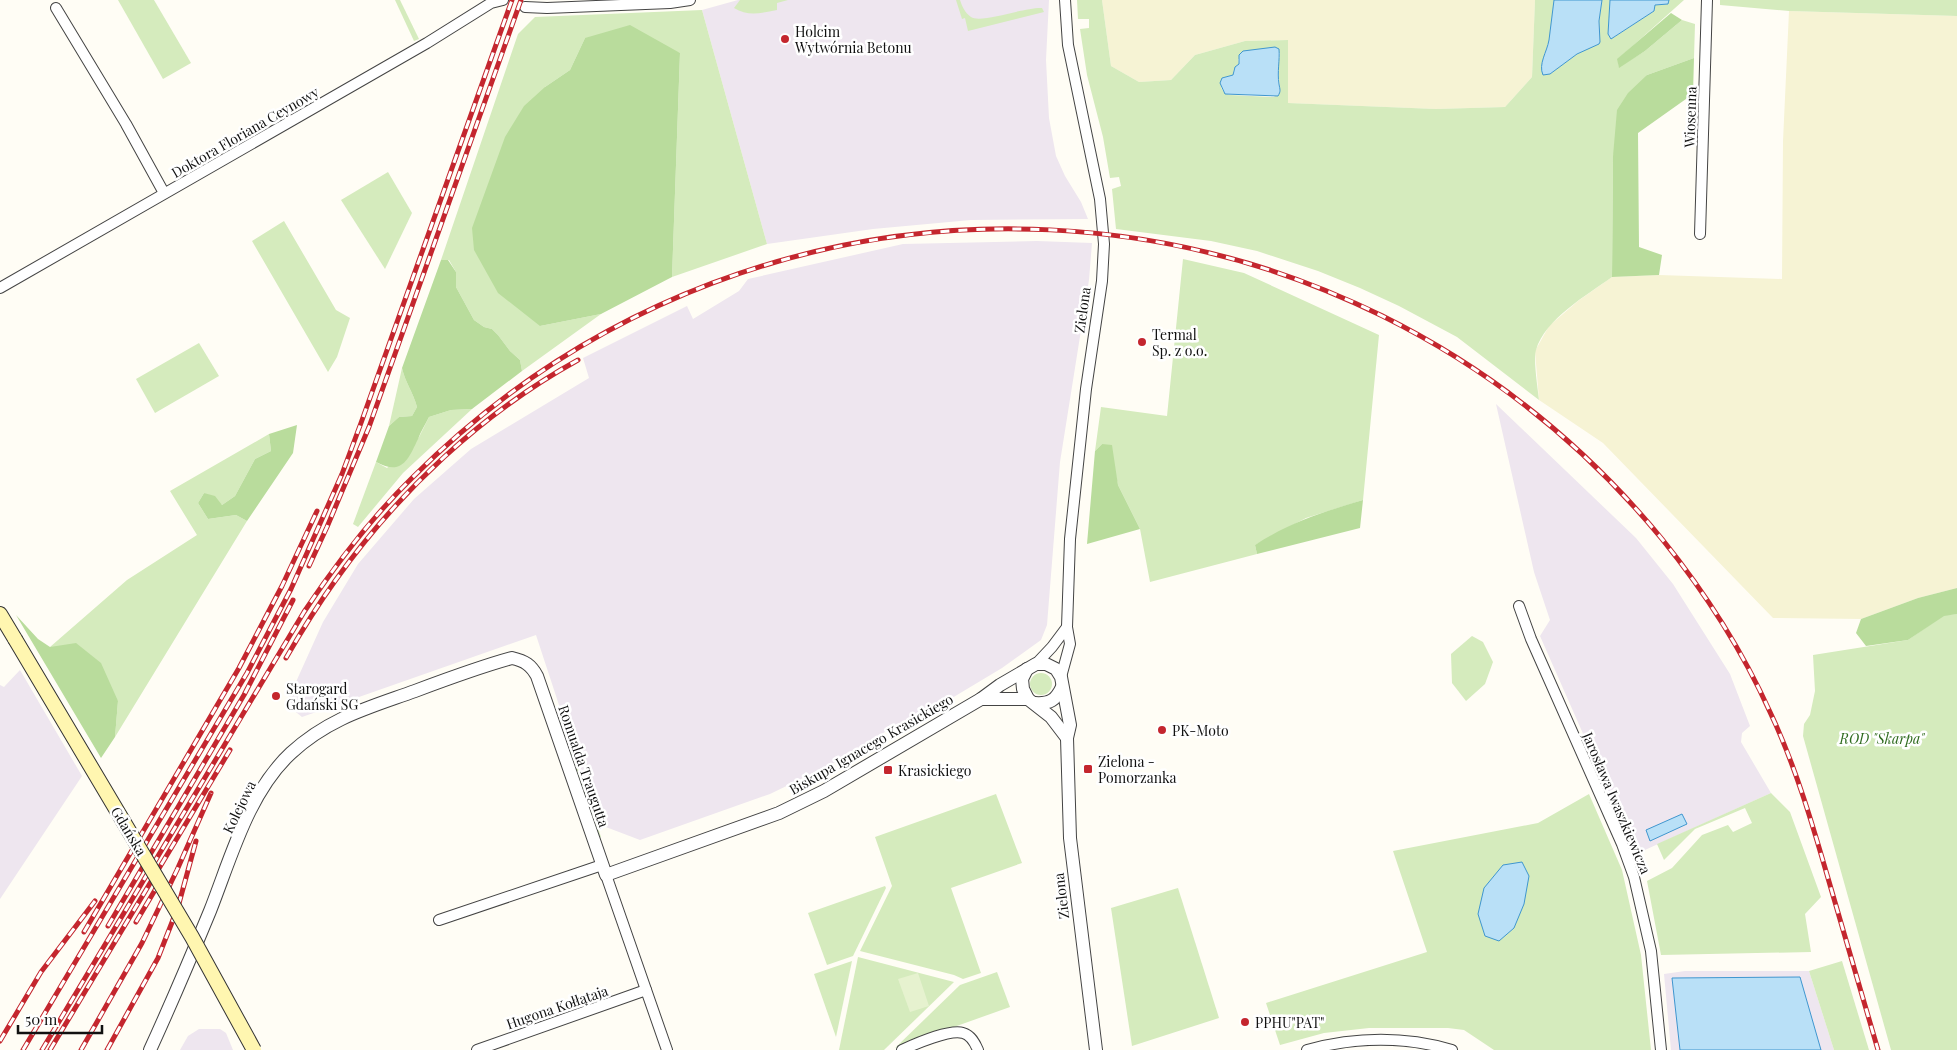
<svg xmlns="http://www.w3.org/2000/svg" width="1957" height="1050" font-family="'Playfair Display',serif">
  <rect width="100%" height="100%" fill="#fffdf5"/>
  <g fill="#eee6ef">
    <polygon points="738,0 1049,0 1046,60 1049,118 1056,156 1065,176 1081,202 1088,219 971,220 873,229 767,244 702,10"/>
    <polygon points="1037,241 1092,243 1089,280 1060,462 1047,625 1041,640 1002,668 902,728 893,727 838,761 770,794 640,840 598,824 536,635 302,717 286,704 323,622 358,564 414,499 471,449 589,378 583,358 687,306 693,319 739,291 748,279 903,244"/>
    <polygon points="1496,404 1636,538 1673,584 1730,674 1750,726 1742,733 1741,742 1771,793 1636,854 1540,636 1550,620 1534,572"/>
    <polygon points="20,670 82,776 0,899 0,685 4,687"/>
    <polygon points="1685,971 1809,971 1834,1050 1671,1050 1664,974"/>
    <polygon points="199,1029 220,1029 226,1033 233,1050 180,1050 188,1036"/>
  </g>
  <g fill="#f6f3d4">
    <polygon points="1102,0 1535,0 1532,77 1505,107 1436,109 1287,103 1287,40 1245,41 1195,55 1171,80 1139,82 1111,66"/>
    <polygon points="1789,11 1957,16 1957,588 1918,598 1861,619 1773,618 1603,443 1539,400 1535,351 1549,326 1578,301 1612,277 1659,275 1782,279 1783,141"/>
  </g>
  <g fill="#d5ebbd" fill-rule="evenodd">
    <polygon points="118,0 154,0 191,63 163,79"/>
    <polygon points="395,0 400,0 419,39 414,41"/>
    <path d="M 740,0 L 788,0 L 777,3 L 777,10 C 762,13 748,17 734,8 Z"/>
    <path d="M 956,0 L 960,0 C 962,6 965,13 971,17 C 981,24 1024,7 1042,8 L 1044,12 L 968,31 L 965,18 L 962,19 Z"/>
    <path d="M 1077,0 L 1102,0 L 1111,66 L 1139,82 L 1171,80 L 1195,55 L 1245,41 L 1288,40 L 1288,103 L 1436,109 L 1505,107 L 1532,77 L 1535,0 L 1554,0 L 1549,41 L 1542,63 L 1550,74 L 1577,54 L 1600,42 L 1599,21 L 1602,0 L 1610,0 L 1608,34 L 1613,38 L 1654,11 L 1655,5 L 1668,4 L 1669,0 L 1684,0 L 1618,59 L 1619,67 L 1645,51 L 1682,20 L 1695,24 L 1694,58 L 1647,75 L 1613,156 L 1612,277 C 1587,295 1545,319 1536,350 C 1533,359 1538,390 1539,400 L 1457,337 L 1399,306 L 1360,288 L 1318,271 L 1257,251 L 1211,241 L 1116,229 L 1112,189 L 1121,186 L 1119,177 L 1110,178 L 1103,137 L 1087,75 L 1080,29 L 1089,28 L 1089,19 L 1078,19 ZM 1280,53 L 1278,67 L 1280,90 L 1274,97 L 1231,95 C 1222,93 1219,87 1222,78 L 1233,75 L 1234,69 L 1239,64 L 1238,59 Z"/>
    <polygon points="1720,0 1957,0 1957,16 1789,11 1720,5"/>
    <polygon points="702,10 767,244 672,277 680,53 585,38 570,70 545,87 540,326 601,314 522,371 520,360 510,351 498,335 492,329 484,327 474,320 456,287 456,272 449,260 441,260 518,34 535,17"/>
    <polygon points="388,172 412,213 385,269 341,200"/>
    <polygon points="284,221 336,310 350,318 337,357 328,372 252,241"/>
    <polygon points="1183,259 1244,273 1379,335 1363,500 1306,518 1255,545 1257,554 1150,582 1140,529 1118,485 1114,467 1102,444 1095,451 1101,407 1167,416"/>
    <polygon points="199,343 219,376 155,413 136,379"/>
    <path d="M 402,368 C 405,382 413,392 417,407 L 412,416 L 399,417 L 389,426 Z"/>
    <polygon points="472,409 403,473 358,527 353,524 376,462 387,468 419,437 429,417 451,410"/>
    <polygon points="269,434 271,451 255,459 235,496 222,505 204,493 198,503 208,519 236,515 247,521 115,737 118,701 50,647 127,580 197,535 170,491"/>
    <polygon points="1957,614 1957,1050 1891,1050 1803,736 1804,724 1810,715 1815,691 1813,655 1908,640 1944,615"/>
    <polygon points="1472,636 1483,642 1493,662 1485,684 1466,701 1452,683 1451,654"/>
    <circle cx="1041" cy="684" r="11"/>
    <polygon points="571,748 601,837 599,838 568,751"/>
    <polygon points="1771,793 1790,812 1821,897 1805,914 1811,952 1661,955 1647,881 1672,868 1702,835 1728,825 1733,832 1752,823 1745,808 1695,829 1664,860 1657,844"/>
    <polygon points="996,794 1022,863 951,888 981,973 963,979 954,975 860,951 892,886 875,837"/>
    <polygon points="1589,794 1622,870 1641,955 1651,1050 1494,1050 1464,1030 1448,1028 1369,1028 1324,1033 1280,1045 1266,1003 1427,952 1393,851 1538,823"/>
    <polygon points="885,886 886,888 853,956 827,965 808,913"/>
    <polygon points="1178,888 1219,1018 1132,1046 1111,908"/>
    <polygon points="858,957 954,982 884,1050 839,1050"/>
    <polygon points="852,961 836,1037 814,974"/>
    <polygon points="1842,961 1869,1050 1834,1050 1809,971"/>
    <polygon points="997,972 1010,1007 895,1048 960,985"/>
  </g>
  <g fill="#b9dc9c">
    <polygon points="1671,13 1682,20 1645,51 1619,68 1617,59"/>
    <polygon points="630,25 680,53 672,277 601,314 540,326 498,293 474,250 472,228 505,137 524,106 545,87 570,70 585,38"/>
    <polygon points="1694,58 1693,94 1638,133 1639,247 1662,255 1659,275 1612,277 1613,156 1617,110 1628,93 1647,75"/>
    <path d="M 441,260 L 448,260 L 456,272 L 456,287 L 474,320 L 484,327 L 492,329 L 498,335 L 510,351 L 520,360 L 522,371 L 472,409 L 451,410 L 429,417 C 425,425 421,431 418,439 C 408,460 402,476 376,462 L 389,426 L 399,417 L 412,416 L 417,407 C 413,392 405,382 402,368 Z"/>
    <polygon points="297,425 293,453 247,521 236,515 208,519 198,503 204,493 215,496 222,505 235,496 255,459 271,451 269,434"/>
    <polygon points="1102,444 1112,445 1118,485 1140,529 1087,544 1095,451"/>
    <path d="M 1363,500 L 1360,528 L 1257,554 L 1255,545 C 1292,521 1321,513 1363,500 Z"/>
    <polygon points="1957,588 1957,614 1944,616 1908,640 1866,646 1856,633 1861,619 1918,598"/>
    <polygon points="16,615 38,639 50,647 76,643 101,663 118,701 115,737 101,758"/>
  </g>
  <polygon fill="#e6f2cf" points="918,973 929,1006 910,1012 898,979"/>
  <g fill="#b9e0f7" stroke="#3f96cf">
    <path d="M 1554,0 L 1602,0 L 1599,21 L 1600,42 L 1599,44 L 1577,54 L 1550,74 L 1543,75 C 1538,64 1547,52 1549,40 C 1551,27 1552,13 1554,0 Z"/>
    <polygon points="1610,0 1669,0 1668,4 1655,5 1654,11 1611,39 1608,34"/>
    <path d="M 1275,47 L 1279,49 C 1280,60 1277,72 1279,84 C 1280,90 1281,91 1278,96 L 1225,94 L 1220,83 L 1222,78 L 1233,75 L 1235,67 L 1239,64 L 1239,55 L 1243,51 Z"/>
    <polygon points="1682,814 1687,824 1650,841 1646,830"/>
    <polygon points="1522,862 1529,876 1524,904 1514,928 1499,941 1485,936 1478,914 1484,888 1503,865"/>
    <polygon points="1800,977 1821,1050 1680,1050 1672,978"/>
  </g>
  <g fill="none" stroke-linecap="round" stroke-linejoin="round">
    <defs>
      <g id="minor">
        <polyline points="525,7 547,8 670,3 690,0"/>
        <polyline points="56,8 126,124 164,193"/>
        <polyline points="1700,234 1707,0"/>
        <polyline points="0,288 427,43 491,3 503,0"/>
        <polyline points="1519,606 1531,639 1622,844 1634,877 1651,951 1661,1050"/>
        <polyline points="1036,664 1052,647 1067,627"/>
        <polyline points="1061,677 1070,644 1067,627 1070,539 1086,389 1102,281 1104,244 1100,199 1068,45 1065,0"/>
        <polyline points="606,875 667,1050"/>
        <polyline points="439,920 602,865"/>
        <polyline points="477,1050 646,990"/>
        <path d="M 902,1050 C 915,1044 950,1029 963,1033 C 971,1035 975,1043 978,1050"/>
        <path d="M 1307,1050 C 1355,1037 1404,1036 1452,1050"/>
      </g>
      <g id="tertiary">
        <polyline points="1027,669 1022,679 1023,689 1028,699 1051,717 1067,738"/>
        <polyline points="981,699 1028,699"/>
        <path d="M 1035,703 C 1050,704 1056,700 1062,687"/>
        <path d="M 150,1050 C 171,1004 191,957 210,911 C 231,858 248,793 291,753 C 329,718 368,708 415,691 C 447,679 479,667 512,658 C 525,661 531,665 537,676 L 606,875 L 779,813 L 824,791 L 981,699 L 1000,685 L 1036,664 L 1046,664 L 1056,669 L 1061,677 L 1070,725 L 1067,738 L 1070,838 L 1096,1050"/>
      </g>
      <polyline id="secondary" points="0,614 15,639"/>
    </defs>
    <use href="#minor" stroke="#444" stroke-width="12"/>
    <use href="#tertiary" stroke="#444" stroke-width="14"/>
    <use href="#secondary" stroke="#333" stroke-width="16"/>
    <use href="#minor" stroke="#fff" stroke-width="10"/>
    <use href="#tertiary" stroke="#fff" stroke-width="12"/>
    <use href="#secondary" stroke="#fff6b0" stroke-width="14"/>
    <defs>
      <g id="rail">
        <polyline points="309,566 327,527 369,427 521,0"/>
        <path d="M 286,658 C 301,632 317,606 335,581 C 398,492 482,413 578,360"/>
        <polyline points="136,922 158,885"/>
        <polyline points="108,926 244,695 293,600"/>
        <polyline points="84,932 239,668 282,586 317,511"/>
        <polyline points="0,1041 41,972 95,901"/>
        <polyline points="23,1050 247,673 291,589 342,474 361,423 512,0"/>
        <path d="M 42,1050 L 304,612 C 336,564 371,518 412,478 C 767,123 1343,151 1662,539 C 1704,591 1742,650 1770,712 C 1796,767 1813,826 1830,885 C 1846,940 1862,995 1878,1050"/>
        <polyline points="50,1050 230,750"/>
        <polyline points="81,1050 142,943 177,870 211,793"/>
        <polyline points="107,1050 158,958 178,907 196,841"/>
      </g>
    </defs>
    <use href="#rail" stroke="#c4262e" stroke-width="5"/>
    <use href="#rail" stroke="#fff" stroke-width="3" stroke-dasharray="9" stroke-linecap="butt"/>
    <defs>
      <polyline id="secondary-bridge" points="15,639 192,937 254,1050"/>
    </defs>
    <use href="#secondary-bridge" stroke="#333" stroke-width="16" stroke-linecap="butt"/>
    <use href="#secondary-bridge" stroke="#fff6b0" stroke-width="14"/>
  </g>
  <g fill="#c4262e" stroke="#fff" stroke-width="2">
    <circle cx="785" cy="39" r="5"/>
    <circle cx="1142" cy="342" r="5"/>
    <circle cx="276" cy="696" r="5"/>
    <circle cx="1162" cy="730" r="5"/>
    <rect x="1083" y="764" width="10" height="10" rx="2.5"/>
    <rect x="883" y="765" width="10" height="10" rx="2.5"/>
    <circle cx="1245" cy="1022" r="5"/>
  </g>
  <g text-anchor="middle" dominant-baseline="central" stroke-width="5" stroke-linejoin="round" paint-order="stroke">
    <g font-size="14" fill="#111" stroke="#fff" text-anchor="start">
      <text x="795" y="31">Holcim<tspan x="795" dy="16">Wytwórnia Betonu</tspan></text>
      <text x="1152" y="334">Termal<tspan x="1152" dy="16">Sp. z o.o.</tspan></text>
      <text x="286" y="688">Starogard<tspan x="286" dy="16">Gdański SG</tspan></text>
      <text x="1172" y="730">PK-Moto</text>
      <text x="1098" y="761">Zielona -<tspan x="1098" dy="16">Pomorzanka</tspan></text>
      <text x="898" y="770">Krasickiego</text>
      <text x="1255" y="1022">PPHU"PAT"</text>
    </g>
    <g font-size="14" fill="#111" stroke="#fff">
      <text transform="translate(1690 117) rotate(-88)">Wiosenna</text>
      <text transform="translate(245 132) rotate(-30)">Doktora Floriana Ceynowy</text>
      <text transform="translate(1082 310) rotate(-82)">Zielona</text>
      <text transform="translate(871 744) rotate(-30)">Biskupa Ignacego Krasickiego</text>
      <text transform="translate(584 766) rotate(71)">Romualda Traugutta</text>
      <text transform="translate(1617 803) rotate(67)">Jarosława Iwaszkiewicza</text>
      <text transform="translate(239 807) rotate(-64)">Kolejowa</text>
      <text transform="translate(129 831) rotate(59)">Gdańska</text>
      <text transform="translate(1061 896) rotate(-97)">Zielona</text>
      <text transform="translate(557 1007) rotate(-19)">Hugona Kołłątaja</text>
    </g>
    <g font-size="14" font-style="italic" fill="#2f6b1f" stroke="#fff">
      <text x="1882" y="738">ROD "Skarpa"</text>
    </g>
  </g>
  <path d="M18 1025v8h84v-8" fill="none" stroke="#111111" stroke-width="2.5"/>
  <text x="25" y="1025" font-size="15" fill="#111111" stroke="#ffffff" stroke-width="4" paint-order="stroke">50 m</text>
</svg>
